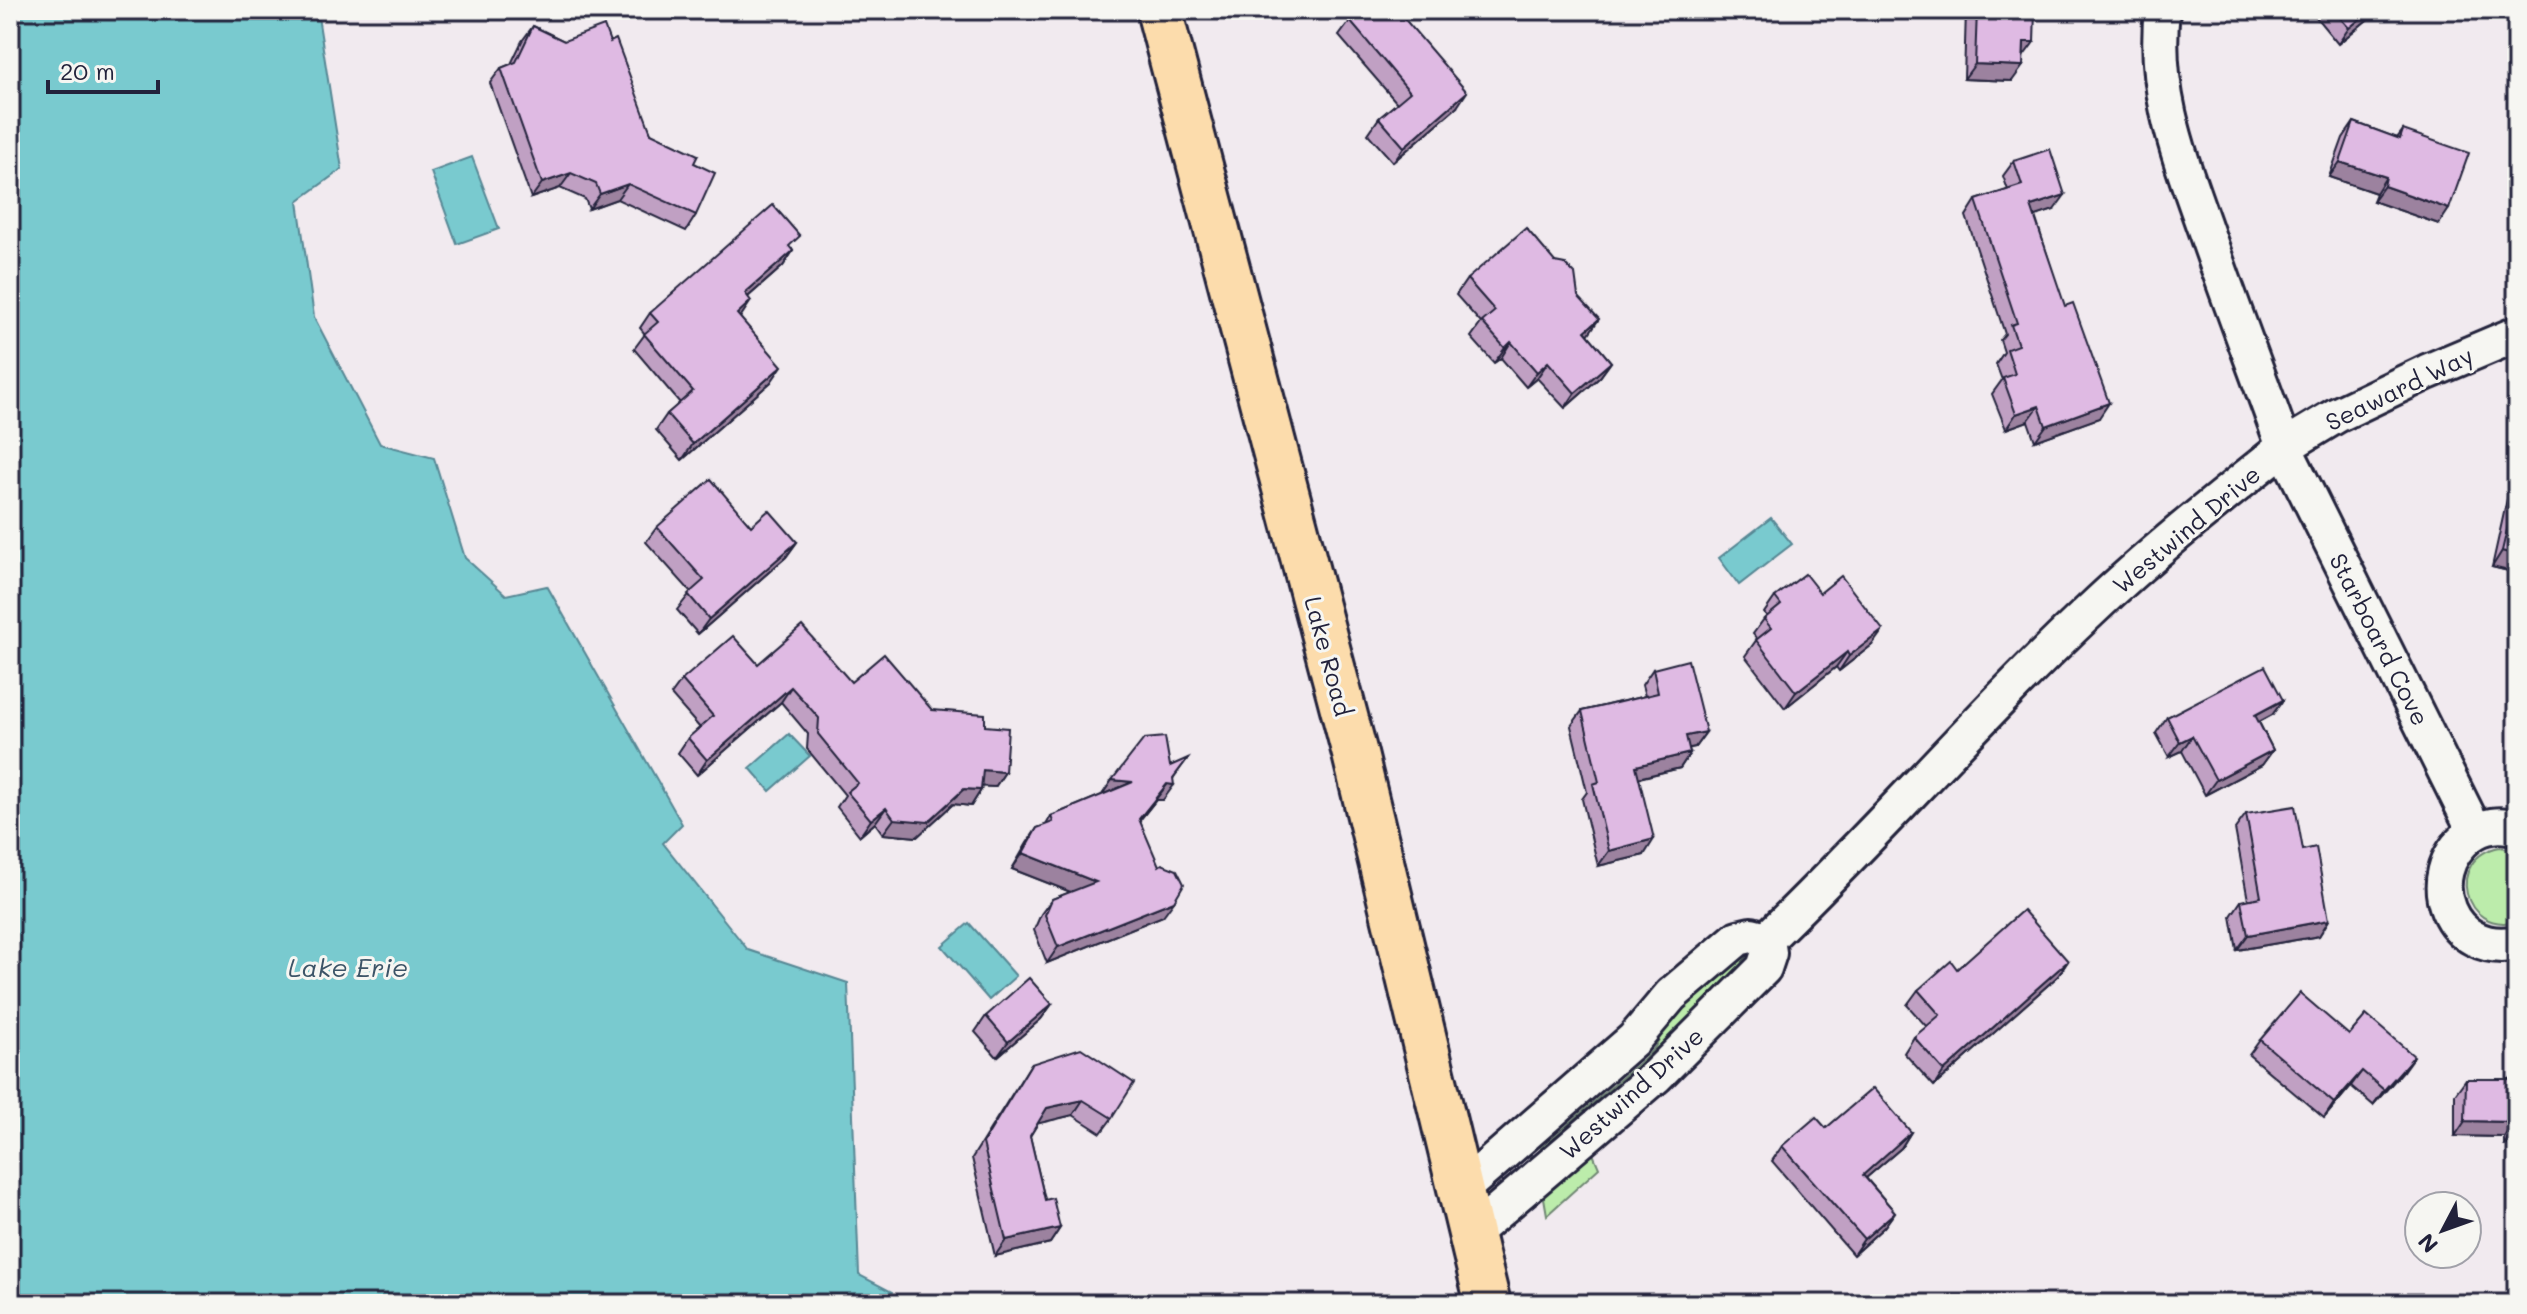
<svg xmlns="http://www.w3.org/2000/svg" width="2527" height="1314" font-family="Mali,sans-serif">
  <rect width="100%" height="100%" fill="#f1eaef"/>
  <filter id="ink" filterUnits="userSpaceOnUse"><feTurbulence type="fractalNoise" baseFrequency=".0125" numOctaves="2"/><feDisplacementMap in="SourceGraphic" scale="16" xChannelSelector="R" yChannelSelector="G"/><feConvolveMatrix kernelMatrix="1 2 1 2 8 2 1 2 1" color-interpolation-filters="sRGB"/></filter>
  <g filter="url(#ink)">
    <g fill="#bcecab" stroke="#6f8773" stroke-width="2">
      <path d="M 2500,847 L 2517,850 L 2517,921 C 2462,936 2444,857 2500,847 Z"/>
      <polygon points="1744,946 1763,950 1658,1058 1540,1154 1541,1148 1648,1055 1655,1047 1674,1011"/>
      <polygon points="1591,1149 1599,1168 1547,1215 1543,1192"/>
    </g>
    <g fill="#79cacf" stroke="#568794" stroke-width="2">
      <polygon points="10,10 317,10 342,169 298,201 314,317 380,444 434,458 465,558 506,595 547,586 682,824 663,843 748,950 848,983 859,1275 892,1292 890,1304 10,1304"/>
      <polygon points="472,157 499,229 457,244 431,172"/>
      <polygon points="1771,518 1792,544 1739,585 1719,558"/>
      <polygon points="789,734 810,756 770,791 750,768"/>
      <polygon points="969,923 1016,976 989,1000 942,946"/>
    </g>
    <g fill="none" stroke-linecap="round" stroke-linejoin="round">
      <defs>
        <g id="minor">
          <path d="M 2517,828 C 2501,823 2483,825 2470,835 C 2417,876 2450,958 2517,943"/>
          <polyline points="2475,831 2284,447 2337,415 2427,372 2517,334"/>
          <path d="M 1767,939 C 1878,833 1978,716 2090,611 C 2151,553 2218,500 2284,447 C 2258,374 2230,302 2205,229 C 2179,155 2153,91 2162,10"/>
          <polyline points="1461,1190 1634,1039 1671,995 1738,938 1751,935 1767,939"/>
          <polyline points="1471,1234 1656,1076 1764,968 1769,953 1767,939"/>
        </g>
        <polyline id="primary" points="1159,10 1355,754 1488,1304"/>
      </defs>
      <use href="#minor" stroke="#22223b" stroke-width="40"/>
      <use href="#primary" stroke="#22223b" stroke-width="50"/>
      <use href="#minor" stroke="#f6f6f2" stroke-width="34"/>
      <use href="#primary" stroke="#fcdcac" stroke-width="44"/>
    </g>
    <g fill="#c0a0c3" stroke="#22223b" stroke-width="2">
      <polygon points="1966,10 2035,10 2012,81 1964,79"/>
      <polygon points="2310,10 2379,10 2338,44"/>
      <polygon points="1350,21 1457,107 1393,162 1368,134 1379,118 1397,103 1339,36"/>
      <polygon points="533,26 564,41 610,42 651,133 694,163 696,215 686,231 617,199 589,209 585,199 560,188 531,198 490,83 501,68 511,64 522,41"/>
      <polygon points="2517,90 2517,135 2508,103"/>
      <polygon points="2354,122 2397,138 2403,130 2439,224 2373,201 2376,193 2329,177 2343,138"/>
      <polygon points="2014,161 2054,210 2035,216 2099,418 2035,441 2028,421 2006,429 1992,394 2002,380 1996,364 2004,352 2000,340 2005,334 1966,216 1976,200 2008,190 2003,176"/>
      <polygon points="792,249 793,251 783,266 748,297 740,317 771,382 682,460 656,430 667,414 680,403 634,349 645,334 640,328 650,313"/>
      <polygon points="1555,262 1578,296 1588,335 1611,362 1600,377 1565,408 1537,378 1526,387 1501,358 1494,363 1471,337 1481,323 1456,295 1467,279"/>
      <polygon points="2517,478 2517,573 2492,567 2509,490"/>
      <polygon points="751,526 797,542 786,557 698,634 677,610 691,592 646,542 657,527"/>
      <polygon points="1820,593 1872,645 1839,671 1836,667 1785,708 1745,656 1757,639 1753,634 1764,619 1767,616 1764,613 1775,597"/>
      <polygon points="758,664 851,682 932,710 985,726 1005,772 995,787 982,786 981,790 971,806 953,804 917,837 883,834 875,823 860,836 837,807 845,795 807,749 808,734 781,702 697,775 678,753 688,738 700,728 671,695 682,680"/>
      <polygon points="1653,669 1706,732 1695,747 1689,748 1690,753 1680,768 1639,778 1644,855 1598,866 1582,799 1587,792 1571,726 1582,711 1645,696 1642,685"/>
      <polygon points="2283,700 2272,715 2259,722 2273,750 2262,765 2205,795 2182,751 2169,757 2156,733 2167,717"/>
      <polygon points="1173,779 1163,800 1156,800 1140,820 1163,916 1047,963 1034,930 1041,914 1052,899 1071,892 1012,869 1027,843 1037,828 1046,825 1051,816 1102,795 1112,780"/>
      <polygon points="2246,814 2303,850 2329,920 2319,936 2237,950 2231,916 2241,901 2248,900 2235,829"/>
      <polygon points="2068,961 2058,976 1934,1086 1904,1053 1914,1037 1927,1027 1907,1005 1918,990 1957,969"/>
      <polygon points="1052,1004 1041,1019 997,1057 975,1032 986,1016"/>
      <polygon points="2349,1035 2403,1071 2373,1105 2351,1086 2324,1118 2249,1055 2260,1040"/>
      <polygon points="1031,1064 1112,1118 1101,1133 1073,1115 1038,1123 1030,1136 1045,1200 1060,1228 1050,1243 995,1256 972,1158"/>
      <polygon points="2515,1071 2517,1071 2517,1145 2504,1145 2504,1137 2455,1136 2455,1094 2466,1079 2510,1079"/>
      <polygon points="1826,1128 1911,1132 1901,1148 1866,1178 1895,1212 1884,1227 1853,1255 1772,1161 1782,1146"/>
    </g>
    <g fill="#9c829f" stroke="#22223b" stroke-width="2">
      <polygon points="2371,10 2379,10 2338,44 2349,28"/>
      <polygon points="2024,42 2034,42 2023,57"/>
      <polygon points="1975,64 2023,66 2012,81 1964,79"/>
      <polygon points="1467,92 1457,107 1393,162 1404,147"/>
      <polygon points="2340,162 2386,177 2376,193 2329,177"/>
      <polygon points="571,173 560,188 531,198 542,183"/>
      <polygon points="628,184 617,199 589,209 600,194"/>
      <polygon points="2384,186 2449,209 2439,224 2373,201"/>
      <polygon points="2065,195 2054,210 2021,221 2031,206"/>
      <polygon points="793,251 783,266 734,309 745,293"/>
      <polygon points="751,301 741,316 726,329 737,314"/>
      <polygon points="1599,319 1588,335 1585,331"/>
      <polygon points="1511,342 1501,358 1494,363 1505,348"/>
      <polygon points="1548,362 1537,378 1526,387 1537,372"/>
      <polygon points="1611,362 1600,377 1565,408 1575,393"/>
      <polygon points="782,366 771,382 682,460 693,444"/>
      <polygon points="2109,403 2099,418 2035,441 2046,426"/>
      <polygon points="2039,406 2028,421 2006,429 2016,414"/>
      <polygon points="797,542 786,557 698,634 709,619"/>
      <polygon points="2502,551 2517,555 2517,573 2492,567"/>
      <polygon points="1883,630 1872,645 1839,671 1849,656"/>
      <polygon points="1847,652 1836,667 1785,708 1796,692"/>
      <polygon points="791,687 781,702 697,775 707,760"/>
      <polygon points="2283,700 2272,715 2244,730 2255,715"/>
      <polygon points="1706,732 1695,747 1676,751 1686,736"/>
      <polygon points="2192,736 2182,751 2169,757 2180,742"/>
      <polygon points="2273,750 2262,765 2205,795 2216,780"/>
      <polygon points="1690,753 1680,768 1625,781 1636,766"/>
      <polygon points="1188,758 1169,784 1174,785 1163,800 1156,800 1129,834"/>
      <polygon points="983,770 1005,772 995,787 972,786"/>
      <polygon points="1112,780 1133,782 1102,795"/>
      <polygon points="964,789 981,790 971,806 953,804 917,837 883,834 894,819"/>
      <polygon points="886,808 875,823 860,836 871,820"/>
      <polygon points="1654,839 1644,855 1598,866 1609,851"/>
      <polygon points="1023,853 1096,882 1086,898 1012,869"/>
      <polygon points="1174,901 1163,916 1047,963 1058,947"/>
      <polygon points="2329,920 2319,936 2237,950 2248,935"/>
      <polygon points="2068,961 2058,976 1934,1086 1944,1071"/>
      <polygon points="1052,1004 1041,1019 997,1057 1008,1042"/>
      <polygon points="2414,1056 2403,1071 2373,1105 2384,1090"/>
      <polygon points="2362,1071 2351,1086 2324,1118 2334,1103"/>
      <polygon points="1083,1100 1073,1115 1036,1124 1047,1108"/>
      <polygon points="2465,1121 2514,1122 2504,1137 2455,1136"/>
      <polygon points="2515,1129 2517,1130 2517,1145 2504,1145"/>
      <polygon points="1911,1132 1901,1148 1852,1190 1863,1175"/>
      <polygon points="1895,1212 1884,1227 1853,1255 1864,1239"/>
      <polygon points="1060,1228 1050,1243 995,1256 1006,1240"/>
    </g>
    <g fill="#dfbae3" stroke="#22223b" stroke-width="2">
      <polygon points="1362,10 1397,10 1467,92 1404,147 1379,118 1410,92 1350,21"/>
      <polygon points="1977,10 2035,10 2034,42 2024,42 2023,66 1975,64"/>
      <polygon points="2333,10 2371,10 2349,28"/>
      <polygon points="533,26 564,41 604,26 610,42 616,39 651,133 698,155 694,163 715,173 696,215 628,184 600,194 596,184 571,173 542,183 501,68 516,62"/>
      <polygon points="2354,122 2400,139 2403,130 2469,153 2449,209 2384,186 2386,177 2340,162"/>
      <polygon points="2050,149 2065,195 2031,206 2065,306 2073,303 2109,403 2046,426 2039,406 2016,414 2003,378 2015,374 2007,349 2018,345 2011,325 2017,323 1976,200 2022,185 2014,161"/>
      <polygon points="773,205 800,236 789,246 793,251 745,293 751,301 737,314 782,366 693,444 667,414 693,391 644,334 658,322 650,313"/>
      <polygon points="1526,228 1555,262 1565,264 1575,274 1578,296 1599,319 1585,331 1611,362 1575,393 1548,362 1537,372 1511,342 1505,348 1482,322 1495,311 1467,279"/>
      <polygon points="711,479 751,526 769,510 797,542 709,619 688,594 704,580 657,527"/>
      <polygon points="2517,487 2517,555 2502,551"/>
      <polygon points="1805,574 1820,593 1841,576 1883,630 1849,656 1847,652 1796,692 1756,640 1771,628 1764,619 1781,605 1775,597"/>
      <polygon points="802,626 851,682 884,654 932,710 985,714 985,726 1008,728 1005,772 983,770 981,790 964,789 928,822 894,819 886,808 871,820 847,792 858,783 818,734 819,718 791,687 707,760 688,738 713,716 682,680 733,636 758,664"/>
      <polygon points="1688,660 1706,732 1686,736 1690,753 1636,766 1654,839 1609,851 1593,784 1599,782 1582,711 1658,693 1653,669"/>
      <polygon points="2265,666 2283,700 2255,715 2273,750 2216,780 2192,736 2180,742 2167,717"/>
      <polygon points="1165,737 1170,766 1188,758 1173,778 1174,785 1167,784 1139,819 1159,866 1162,864 1177,870 1184,884 1174,901 1058,947 1045,915 1052,899 1096,882 1023,853 1037,828 1053,822 1051,816 1133,782 1112,780 1144,739"/>
      <polygon points="2295,806 2303,850 2316,847 2329,920 2248,935 2241,901 2261,897 2246,814"/>
      <polygon points="2023,910 2068,961 1944,1071 1914,1037 1940,1015 1918,990 1951,961 1957,969"/>
      <polygon points="1029,978 1052,1004 1008,1042 986,1016"/>
      <polygon points="2300,993 2349,1035 2366,1015 2414,1056 2384,1090 2362,1071 2334,1103 2260,1040"/>
      <polygon points="1081,1048 1134,1083 1112,1118 1083,1100 1047,1108 1030,1136 1045,1200 1053,1198 1060,1228 1006,1240 983,1143 1031,1064"/>
      <polygon points="2515,1071 2517,1071 2517,1130 2515,1129 2514,1122 2465,1121 2466,1079 2515,1079"/>
      <polygon points="1873,1088 1911,1132 1863,1175 1895,1212 1864,1239 1782,1146 1816,1117 1826,1128"/>
      <polygon points="1079,1297 1082,1304 1064,1304"/>
    </g>
  </g>
  <g text-anchor="middle" dominant-baseline="central" stroke-width="6" stroke-linejoin="round" paint-order="stroke">
    <g font-size="24" fill="#22223b" stroke="#f6f6f2">
      <text transform="translate(2399 388) rotate(-26)">Seaward Way</text>
      <text transform="translate(2186 529) rotate(-40)">Westwind Drive</text>
      <text transform="translate(2380 639) rotate(63)">Starboard Cove</text>
      <text transform="translate(1329 656) rotate(75)">Lake Road</text>
      <text transform="translate(1631 1093) rotate(-42)">Westwind Drive</text>
    </g>
    <g font-size="26" font-style="italic" fill="#3c5467" stroke="#f6f6f2">
      <text x="348" y="967">Lake Erie</text>
    </g>
  </g>
  <rect width="2527" height="1314" fill="none" stroke="#f6f6f2" stroke-width="40"/>
  <rect x="20" y="20" width="2487" height="1274" fill="none" stroke="#22223b" stroke-width="3" filter="url(#ink)"/>
  <g transform="translate(2443 1230) rotate(229)"><circle r="38" fill="#f6f6f2" stroke="#a1a1a9" stroke-width="2"/>
  <path d="M0-6L14 30L0 20L-14 30Z" fill="#22223b"/>
  <text y="-12" font-size="22" font-weight="bold" text-anchor="middle" fill="#22223b">N</text>
  </g>
  <path d="M48 80v12h110v-12" fill="none" stroke="#22223b" stroke-width="4"/>
  <text x="60" y="80" font-size="24" fill="#22223b" stroke="#f6f6f2" stroke-width="6" paint-order="stroke">20 m</text>
</svg>
